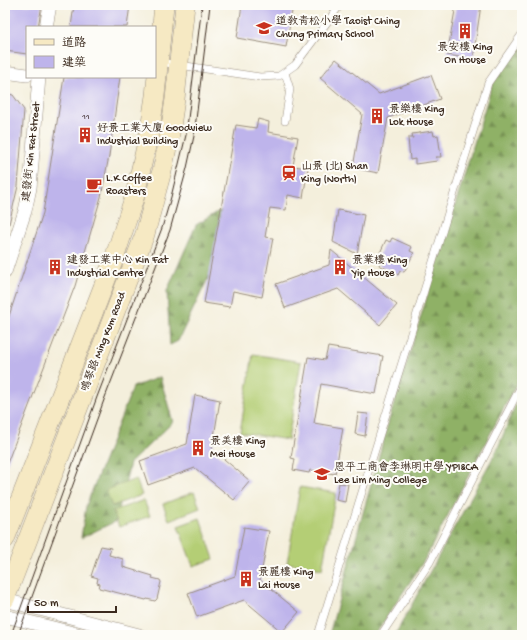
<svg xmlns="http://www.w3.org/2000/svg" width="527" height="640" font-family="'Gochi Hand','LXGW WenKai TC',sans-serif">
  <defs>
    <pattern id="forest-firs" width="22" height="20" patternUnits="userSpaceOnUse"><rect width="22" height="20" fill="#8fb166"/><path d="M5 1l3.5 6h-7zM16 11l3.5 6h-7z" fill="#769053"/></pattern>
  </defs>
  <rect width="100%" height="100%" fill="#fdfcf7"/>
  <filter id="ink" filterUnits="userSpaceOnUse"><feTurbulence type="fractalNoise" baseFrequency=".025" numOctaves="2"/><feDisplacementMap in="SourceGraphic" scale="8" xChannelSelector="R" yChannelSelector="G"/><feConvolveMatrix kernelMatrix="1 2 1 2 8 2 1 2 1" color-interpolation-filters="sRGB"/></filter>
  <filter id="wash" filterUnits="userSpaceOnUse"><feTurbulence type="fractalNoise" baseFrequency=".012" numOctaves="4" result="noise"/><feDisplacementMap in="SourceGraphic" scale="16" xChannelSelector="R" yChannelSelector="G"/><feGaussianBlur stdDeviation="0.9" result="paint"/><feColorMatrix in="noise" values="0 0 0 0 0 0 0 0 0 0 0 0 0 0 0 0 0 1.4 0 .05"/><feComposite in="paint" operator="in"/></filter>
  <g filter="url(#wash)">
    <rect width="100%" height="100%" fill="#f4efdc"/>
    <g fill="url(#forest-firs)" stroke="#656e42">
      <polygon points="522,43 522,373 425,559 375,635 329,635 389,420 492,85"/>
      <polygon points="221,210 210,274 178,341 170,345 167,291 196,225"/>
      <polygon points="160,377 173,422 130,463 116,521 81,538 86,506 133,387"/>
      <polygon points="522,389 522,635 395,635 497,450"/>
    </g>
    <g fill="#b4ce74" stroke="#787c49">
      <polygon points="253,354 301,362 288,440 240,432"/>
      <polygon points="136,479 142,495 112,506 106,490"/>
      <polygon points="300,487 336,493 322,569 287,563"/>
      <polygon points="194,492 200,508 169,520 163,504"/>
      <polygon points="144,500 150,516 119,527 113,511"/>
      <polygon points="200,518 214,559 193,566 178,526"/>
    </g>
    <g id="blocks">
      <g fill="#beb4eb">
        <polygon points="5,5 42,5 38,27 27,27 27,54 5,51"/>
        <polygon points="74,5 130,5 127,27 71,27"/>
        <polygon points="242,5 293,5 286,47 237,38"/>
        <polygon points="456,5 481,5 473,59 447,55"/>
        <polygon points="336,59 379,94 431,75 440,99 388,118 378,173 353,168 362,114 320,78"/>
        <polygon points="64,77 120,77 109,156 101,197 75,286 6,466 5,328 43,213"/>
        <polygon points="5,93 13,95 24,110 18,186 9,224 5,224"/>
        <polygon points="258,119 269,122 268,132 298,137 293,166 308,168 303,198 288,195 286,210 270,208 265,237 273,238 262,297 233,291 230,307 204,303 236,125 256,128"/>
        <polygon points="433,131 434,136 438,135 441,157 436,157 437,161 415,164 415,159 410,160 408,138 413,138 412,134"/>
        <polygon points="338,210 364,215 357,254 333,242"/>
        <polygon points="392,238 412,247 410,251 414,253 404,272 400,271 398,275 379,265 381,261 377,259 386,240 390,242"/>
        <polygon points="331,250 397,305 380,325 338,289 285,308 276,284 329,265"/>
        <polygon points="328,347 383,356 376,394 321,384 314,423 343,428 335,474 310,470 309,473 293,470 295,459 291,458 308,357 325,360"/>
        <polygon points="195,395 220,400 212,449 250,481 234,500 195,468 148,485 140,461 187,444"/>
        <polygon points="358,413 368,414 365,436 355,434"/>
        <polygon points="339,483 348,484 345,502 336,500"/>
        <polygon points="244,527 269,531 260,580 299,612 282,632 244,600 197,617 188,593 235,576"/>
        <polygon points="101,546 111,548 109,555 123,559 123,567 153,576 152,578 160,580 161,582 157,599 155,601 147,599 146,600 99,588 100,584 97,583 98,578 91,576"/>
      </g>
    </g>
  </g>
  <g filter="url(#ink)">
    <use href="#blocks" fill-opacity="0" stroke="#988c7d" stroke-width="1"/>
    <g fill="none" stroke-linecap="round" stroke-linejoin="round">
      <defs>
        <g id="service">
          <polyline points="159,62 260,77 279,76 295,65 340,5"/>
          <polyline points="285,73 290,89 285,121"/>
          <polyline points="318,635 488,83 522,34"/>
          <polyline points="381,635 430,562 522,384"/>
        </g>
        <g id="minor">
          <polyline points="46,27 50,5"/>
          <polyline points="5,72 27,75"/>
          <polyline points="5,272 25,211 30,188 39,77"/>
          <polyline points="5,600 139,635"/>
          <polyline points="5,616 81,635"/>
        </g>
        <g id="secondary">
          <polyline points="5,539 114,259 135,195 150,129 155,96 164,5"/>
          <polyline points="5,599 145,234 163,167 170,133 175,99 185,5"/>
        </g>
      </defs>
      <use href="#service" stroke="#988c7d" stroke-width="8"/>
      <use href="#minor" stroke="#988c7d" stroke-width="14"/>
      <use href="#secondary" stroke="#988c7d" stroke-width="20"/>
      <use href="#service" stroke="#fff" stroke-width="7"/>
      <use href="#minor" stroke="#fff" stroke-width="13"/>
      <use href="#secondary" stroke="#f6e9c3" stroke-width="19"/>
      <g stroke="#3b2a1e" stroke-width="1">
        <polyline points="11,635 97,397 162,228 171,197 186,135 202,5"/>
        <polyline points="18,635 104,400 170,230 187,168 194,136 210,5"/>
      </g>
    </g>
  </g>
  <defs>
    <symbol id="school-bare" viewBox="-9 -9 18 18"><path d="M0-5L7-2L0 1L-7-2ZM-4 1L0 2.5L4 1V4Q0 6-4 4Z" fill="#c8321e" stroke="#fdfcf7" stroke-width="2.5" paint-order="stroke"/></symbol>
    <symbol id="building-bare" viewBox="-9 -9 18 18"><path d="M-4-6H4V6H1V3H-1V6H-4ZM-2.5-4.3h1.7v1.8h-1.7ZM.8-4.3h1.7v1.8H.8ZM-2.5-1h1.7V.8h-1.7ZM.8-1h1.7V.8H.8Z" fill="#c8321e" stroke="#fdfcf7" stroke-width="2.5" paint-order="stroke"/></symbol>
    <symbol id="station-bare" viewBox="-9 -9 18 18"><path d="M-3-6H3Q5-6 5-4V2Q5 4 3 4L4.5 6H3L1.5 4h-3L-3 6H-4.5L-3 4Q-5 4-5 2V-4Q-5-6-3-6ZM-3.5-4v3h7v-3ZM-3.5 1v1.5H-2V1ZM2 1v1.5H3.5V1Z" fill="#c8321e" stroke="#fdfcf7" stroke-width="2.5" paint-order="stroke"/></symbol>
    <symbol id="cafe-bare" viewBox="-9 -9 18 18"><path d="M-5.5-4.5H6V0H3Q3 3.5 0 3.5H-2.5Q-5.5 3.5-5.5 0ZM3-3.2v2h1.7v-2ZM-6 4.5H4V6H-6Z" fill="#c8321e" stroke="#fdfcf7" stroke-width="2.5" paint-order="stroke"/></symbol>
  </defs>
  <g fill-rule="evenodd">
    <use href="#school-bare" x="253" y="17" width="22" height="22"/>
    <use href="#building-bare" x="454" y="20" width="22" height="22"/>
    <use href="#building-bare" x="366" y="105" width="22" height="22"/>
    <use href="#building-bare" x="74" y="124" width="22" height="22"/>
    <use href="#station-bare" x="278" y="162" width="22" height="22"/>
    <use href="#cafe-bare" x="83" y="174" width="22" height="22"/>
    <use href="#building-bare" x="44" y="256" width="22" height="22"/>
    <use href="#building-bare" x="329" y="256" width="22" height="22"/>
    <use href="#building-bare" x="187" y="437" width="22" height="22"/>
    <use href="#school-bare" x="311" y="463" width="22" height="22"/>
    <use href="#building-bare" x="235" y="568" width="22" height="22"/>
  </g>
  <g text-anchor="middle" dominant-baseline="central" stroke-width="4" stroke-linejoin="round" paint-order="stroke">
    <g font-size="9" fill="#5c4c51">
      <text x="86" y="117">11</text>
    </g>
    <g font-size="11" fill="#3b2a1e" stroke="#fdfcf7" text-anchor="start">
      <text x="276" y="22">道教青松小學 Taoist Ching<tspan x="276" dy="13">Chung Primary School</tspan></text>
      <text x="465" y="48" text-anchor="middle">景安樓 King<tspan x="465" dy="13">On House</tspan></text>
      <text x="389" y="110">景樂樓 King<tspan x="389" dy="13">Lok House</tspan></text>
      <text x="97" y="129">好景工業大廈 Goodview<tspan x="97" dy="13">Industrial Building</tspan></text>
      <text x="301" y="167">山景 (北) Shan<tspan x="301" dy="13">King (North)</tspan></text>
      <text x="106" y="179">L.K Coffee<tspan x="106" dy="13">Roasters</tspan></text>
      <text x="67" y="261">建發工業中心 Kin Fat<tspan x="67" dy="13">Industrial Centre</tspan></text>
      <text x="352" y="261">景業樓 King<tspan x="352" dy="13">Yip House</tspan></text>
      <text x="210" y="442">景美樓 King<tspan x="210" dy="13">Mei House</tspan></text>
      <text x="334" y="468">恩平工商會李琳明中學 YPI&amp;CA<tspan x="334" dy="13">Lee Lim Ming College</tspan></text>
      <text x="258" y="573">景麗樓 King<tspan x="258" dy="13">Lai House</tspan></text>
    </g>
    <g font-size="11" fill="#3b2a1e" stroke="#fdfcf7">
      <text transform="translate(32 152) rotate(-84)">建發街 Kin Fat Street</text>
      <text transform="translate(104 342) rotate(-69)">鳴琴路 Ming Kum Road</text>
    </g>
  </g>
  <rect width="527" height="640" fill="none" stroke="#fdfcf7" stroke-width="20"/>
  <rect x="26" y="26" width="130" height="52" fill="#fdfcf7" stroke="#afa8a0"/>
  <rect x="34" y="39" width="20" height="6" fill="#f6e9c3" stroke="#afa8a0"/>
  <text x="62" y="46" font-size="12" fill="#3b2a1e">道路</text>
  <rect x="34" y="56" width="20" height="12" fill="#beb4eb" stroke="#afa8a0"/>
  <text x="62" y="66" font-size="12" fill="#3b2a1e">建築</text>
  <path d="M28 606v6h88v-6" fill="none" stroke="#3b2a1e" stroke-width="2"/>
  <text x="34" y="606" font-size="12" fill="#3b2a1e" stroke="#fdfcf7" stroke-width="3" paint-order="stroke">50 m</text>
</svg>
